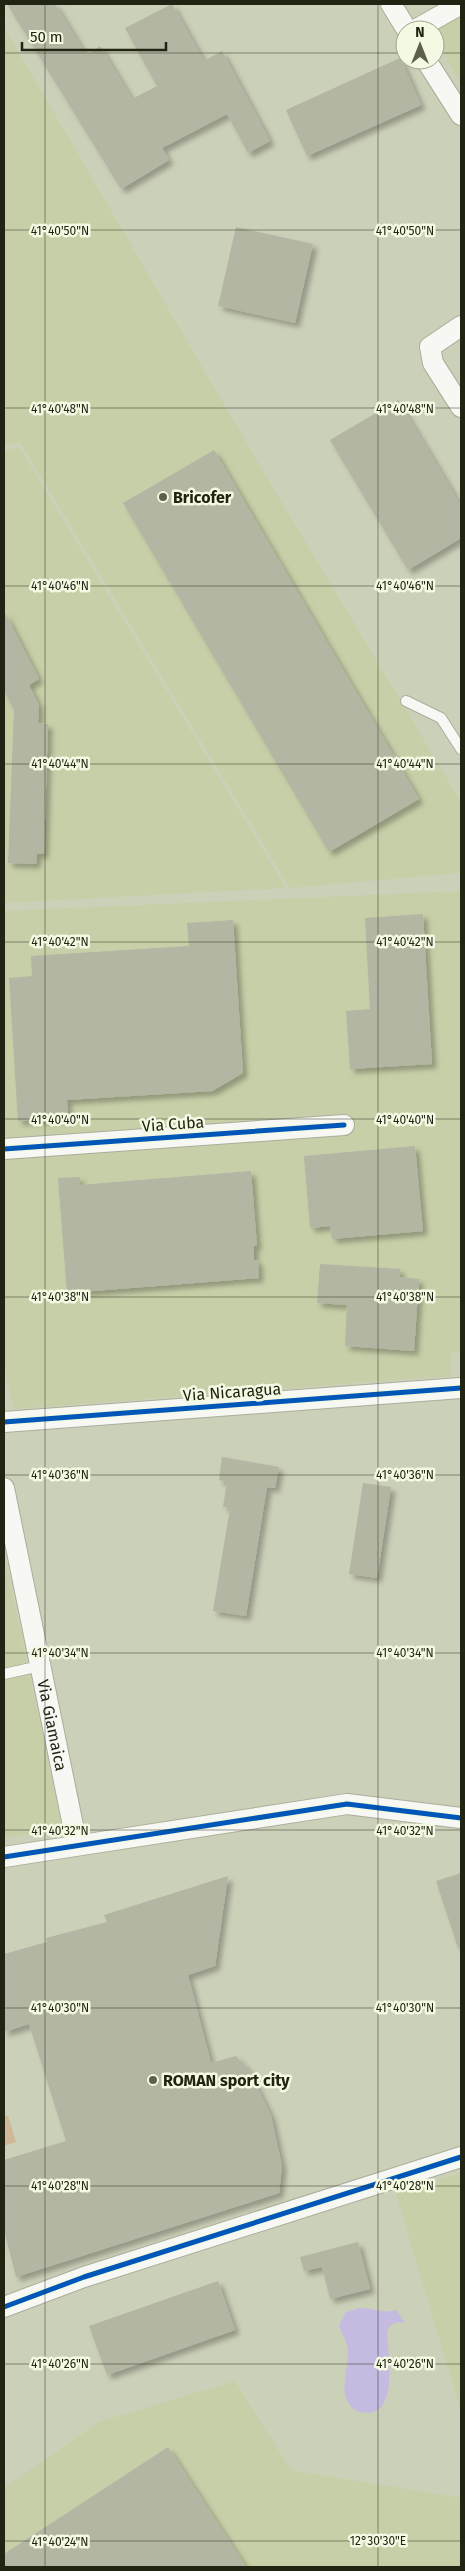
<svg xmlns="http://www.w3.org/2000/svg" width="465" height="2571" font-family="'Fira Sans',sans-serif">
  <defs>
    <filter id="shadow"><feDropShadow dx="4.5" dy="4.5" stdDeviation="2.5" flood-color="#0004"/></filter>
  </defs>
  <rect width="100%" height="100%" fill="#cbd0b8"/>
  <g fill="#c7cfa8">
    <polygon points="461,4 461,84 435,35 435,30"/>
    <polygon points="4,27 253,454 461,802 461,873 290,888 20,442 4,445"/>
    <polygon points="19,447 286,888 4,903 4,451"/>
    <polygon points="461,891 461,1352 451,1352 450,1376 14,1409 4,1365 4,911"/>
    <polygon points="4,1553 62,1829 4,1838"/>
    <polygon points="461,2173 461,2411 396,2194"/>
    <polygon points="235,2381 291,2470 461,2498 461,2567 4,2567 4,2488 99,2422"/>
  </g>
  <polygon fill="#cfb798" points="8,2116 16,2142 4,2146 4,2117"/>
  <path fill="#c5badf" d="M 360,2308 C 373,2308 384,2314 396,2310 L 405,2323 C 396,2321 390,2323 387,2332 C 388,2355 401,2428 355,2410 C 336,2395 349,2371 348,2351 C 348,2341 341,2334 339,2325 L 346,2312 Z"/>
  <g fill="#b2b6a3" filter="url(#shadow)">
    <polygon points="7,4 55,4 86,55 100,46 132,99 157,86 125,28 172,4 204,61 222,51 270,141 248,153 227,114 162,148 169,160 121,189"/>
    <polygon points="400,58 421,105 307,156 286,110"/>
    <polygon points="236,227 313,244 295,323 218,306"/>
    <polygon points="398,400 461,506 461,538 408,570 330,440"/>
    <polygon points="214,450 419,799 329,852 123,503"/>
    <polygon points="4,611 39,679 29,685 39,705 38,723 48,724 44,854 37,854 36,864 8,863 14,710 4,691"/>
    <polygon points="423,914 432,1064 350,1069 346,1011 370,1009 365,918"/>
    <polygon points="233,920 243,1073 212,1091 67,1100 68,1118 18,1121 9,978 32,976 31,956 189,946 187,923"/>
    <polygon points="415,1146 423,1231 332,1239 330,1226 310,1228 304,1156"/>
    <polygon points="251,1171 257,1246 254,1246 254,1260 258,1260 259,1278 67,1293 58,1178 80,1177 80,1185"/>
    <polygon points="320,1264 400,1269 400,1277 419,1279 414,1351 345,1346 347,1305 317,1303"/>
    <polygon points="222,1457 279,1467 275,1488 267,1487 246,1616 213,1611 230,1508 223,1507 227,1482 219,1480"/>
    <polygon points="363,1483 391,1487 377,1578 349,1574"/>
    <polygon points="461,1873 461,1947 458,1948 436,1881"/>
    <polygon points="228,1876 215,1966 188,1975 211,2063 236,2056 249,2070 271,2116 282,2166 279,2193 16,2277 4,2230 4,2160 66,2141 29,2024 4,2032 4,1954 47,1942 46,1938 107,1922 104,1915"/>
    <polygon points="358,2242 370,2289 330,2299 322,2267 304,2271 300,2257"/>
    <polygon points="218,2281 235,2330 107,2375 89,2326"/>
    <polygon points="168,2447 246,2567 4,2567 4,2554"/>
  </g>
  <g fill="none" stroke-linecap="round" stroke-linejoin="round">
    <defs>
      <g id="lane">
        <polyline points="406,701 441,718 461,749"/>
        <polyline points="4,1674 40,1666"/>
      </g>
      <g id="street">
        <polyline points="391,4 407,30"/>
        <polyline points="415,30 461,4"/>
        <polyline points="426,60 461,115"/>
        <polyline points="461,326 430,347 433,363 461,407"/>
        <polyline points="4,1149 344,1125"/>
        <polyline points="4,1422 461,1388"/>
        <path id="s1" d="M 4,1488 L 77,1845"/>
        <polyline points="4,1857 347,1804 461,1818"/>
        <polyline points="4,2307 84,2277 461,2157"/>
      </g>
    </defs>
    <use href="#lane" stroke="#aaae9b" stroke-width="12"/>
    <use href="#street" stroke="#aaae9b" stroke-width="22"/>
    <use href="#lane" stroke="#f7f8f4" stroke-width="10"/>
    <use href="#street" stroke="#f7f8f4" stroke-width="20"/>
    <defs>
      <g id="cycleway">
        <polyline points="4,1149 344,1125"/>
        <polyline points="4,1422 461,1388"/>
        <polyline points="4,1857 347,1804 461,1818"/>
        <polyline points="4,2307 84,2277 461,2157"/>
      </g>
    </defs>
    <use href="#cycleway" stroke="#f3f9e2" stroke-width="8"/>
    <use href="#cycleway" stroke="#0057b8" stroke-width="5"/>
  </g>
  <path fill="none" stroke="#212413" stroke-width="1" stroke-opacity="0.45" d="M 45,4 L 45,2567M 378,4 L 378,2567M 4,53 L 405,53M 435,53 L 461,53M 4,230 L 461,230M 4,408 L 461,408M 4,586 L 461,586M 4,764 L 461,764M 4,942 L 461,942M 4,1119 L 461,1119M 4,1297 L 461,1297M 4,1475 L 461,1475M 4,1653 L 461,1653M 4,1830 L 461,1830M 4,2008 L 461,2008M 4,2186 L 461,2186M 4,2364 L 461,2364M 4,2541 L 461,2541"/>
  <g fill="#5c604d" stroke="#f3f9e2" stroke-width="2">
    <circle cx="163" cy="497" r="5"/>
    <circle cx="153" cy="2080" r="5"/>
  </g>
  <g text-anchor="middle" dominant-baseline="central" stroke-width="5" stroke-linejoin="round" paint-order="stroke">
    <g font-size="16" font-weight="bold" fill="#212413" stroke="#f3f9e2" text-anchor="start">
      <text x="173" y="497">Bricofer</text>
      <text x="163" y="2080">ROMAN sport city</text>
    </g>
    <g font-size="16" fill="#212413" stroke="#f3f9e2">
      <text transform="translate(173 1124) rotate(-4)">Via Cuba</text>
      <text transform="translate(232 1392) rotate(-4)">Via Nicaragua</text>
      <text stroke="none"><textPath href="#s1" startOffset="242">Via Giamaica</textPath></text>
    </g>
  </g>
  <g font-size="12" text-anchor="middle" fill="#212413" stroke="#f3f9e2" stroke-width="5" stroke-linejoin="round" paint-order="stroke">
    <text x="60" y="235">41°40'50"N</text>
    <text x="405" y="235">41°40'50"N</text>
    <text x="60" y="413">41°40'48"N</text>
    <text x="405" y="413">41°40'48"N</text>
    <text x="60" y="590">41°40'46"N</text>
    <text x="405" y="590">41°40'46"N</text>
    <text x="60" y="768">41°40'44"N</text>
    <text x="405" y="768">41°40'44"N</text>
    <text x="60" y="946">41°40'42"N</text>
    <text x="405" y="946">41°40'42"N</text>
    <text x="60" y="1124">41°40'40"N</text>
    <text x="405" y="1124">41°40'40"N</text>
    <text x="60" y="1301">41°40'38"N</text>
    <text x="405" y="1301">41°40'38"N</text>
    <text x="60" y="1479">41°40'36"N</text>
    <text x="405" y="1479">41°40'36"N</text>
    <text x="60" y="1657">41°40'34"N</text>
    <text x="405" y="1657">41°40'34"N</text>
    <text x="60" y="1835">41°40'32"N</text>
    <text x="405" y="1835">41°40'32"N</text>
    <text x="60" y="2012">41°40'30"N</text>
    <text x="405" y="2012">41°40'30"N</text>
    <text x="60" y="2190">41°40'28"N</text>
    <text x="405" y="2190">41°40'28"N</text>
    <text x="60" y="2368">41°40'26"N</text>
    <text x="405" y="2368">41°40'26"N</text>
    <text x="378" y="2545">12°30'30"E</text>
    <text x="60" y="2546">41°40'24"N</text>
  </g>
  <rect width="465" height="2571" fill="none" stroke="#212413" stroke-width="10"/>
  <g transform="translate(420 45)"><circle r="24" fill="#f3f9e2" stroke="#9fa48f"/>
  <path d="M0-4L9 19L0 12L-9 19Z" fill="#5c604d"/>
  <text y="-8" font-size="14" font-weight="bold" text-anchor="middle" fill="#212413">N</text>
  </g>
  <path d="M22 42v8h144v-8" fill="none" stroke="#212413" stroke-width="2.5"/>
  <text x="30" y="42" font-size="15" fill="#212413" stroke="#f3f9e2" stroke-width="4" paint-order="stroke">50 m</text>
</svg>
